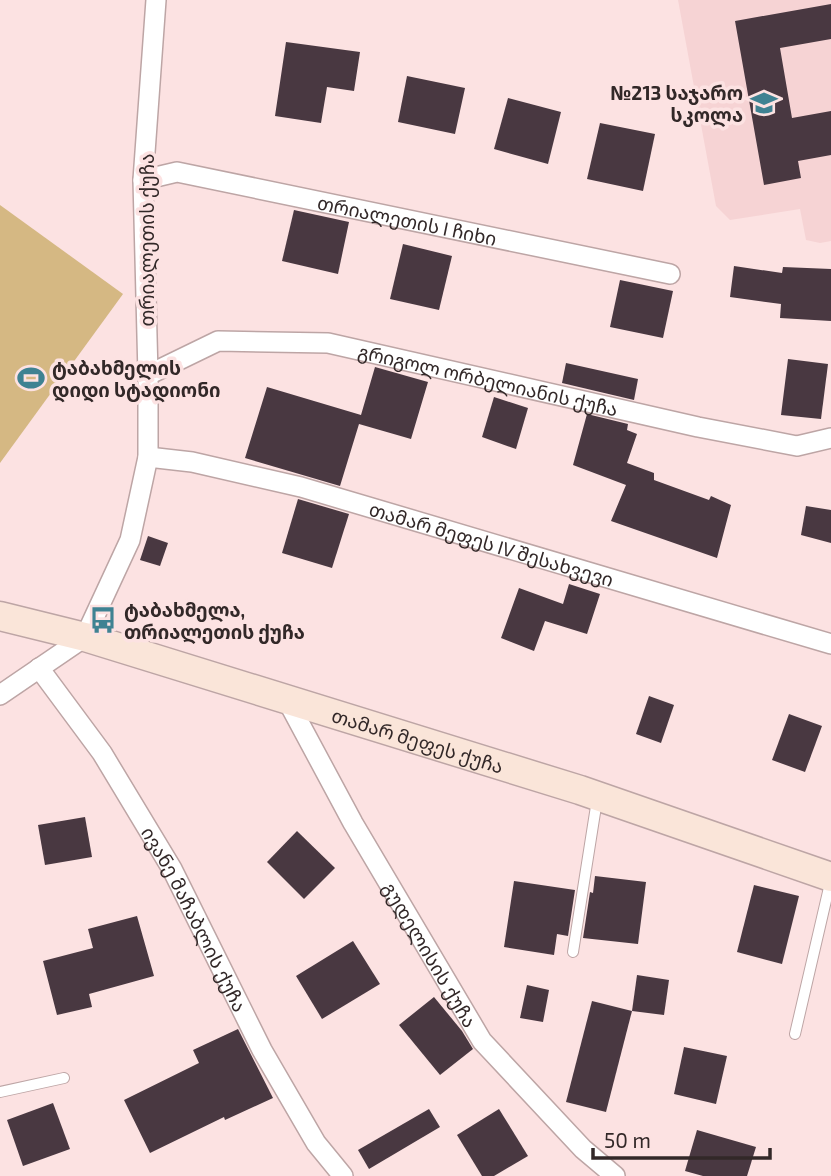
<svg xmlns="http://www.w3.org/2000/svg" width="831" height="1176" font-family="'Exo 2','Noto Sans Georgian',sans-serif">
  <rect width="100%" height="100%" fill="#fce2e2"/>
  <polygon fill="#f6d3d4" points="678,0 831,0 831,241 820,243 806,240 800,209 730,220 716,206"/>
  <polygon fill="#d5b883" points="0,205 123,294 0,463"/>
  <g fill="#493841">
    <polygon points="831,4 831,39 780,48 792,118 831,111 831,155 798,161 801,178 764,185 735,21"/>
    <polygon points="286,42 360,52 354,91 327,87 321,123 275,116"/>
    <polygon points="407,76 465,88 455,134 398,122"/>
    <polygon points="508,98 561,112 548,164 494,149"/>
    <polygon points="600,123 655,134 643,191 587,179"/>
    <polygon points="294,210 349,222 338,274 282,261"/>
    <polygon points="403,244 452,256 439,310 390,299"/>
    <polygon points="734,266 782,273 783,267 831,269 831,321 780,318 781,304 730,297"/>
    <polygon points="620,280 673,291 663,338 610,327"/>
    <polygon points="788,359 828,364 821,419 781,415"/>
    <polygon points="566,363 638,379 634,400 562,383"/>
    <polygon points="375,367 428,382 411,439 359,424 340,486 245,458 267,387 361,415"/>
    <polygon points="494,397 528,408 516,449 482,437"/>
    <polygon points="587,414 628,424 627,430 637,434 627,463 654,473 654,480 709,500 711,496 731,505 717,558 611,521 626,485 573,465"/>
    <polygon points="298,499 349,514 332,568 282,553"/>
    <polygon points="806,506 831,510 831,543 801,535"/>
    <polygon points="148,536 168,543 160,566 140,560"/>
    <polygon points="569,584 600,594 587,634 545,621 534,651 501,638 519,588 563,604"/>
    <polygon points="649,696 674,705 661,743 636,734"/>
    <polygon points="789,714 822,726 805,772 772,760"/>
    <polygon points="85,817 92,857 45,865 38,825"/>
    <polygon points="297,831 335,868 304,899 267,862"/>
    <polygon points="595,876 646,882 638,944 583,938 590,892 593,893"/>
    <polygon points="514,881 575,890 568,936 557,934 554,955 504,947"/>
    <polygon points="754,885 799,896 782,964 737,952"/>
    <polygon points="137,916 154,976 89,994 92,1007 57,1015 43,961 93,948 88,929"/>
    <polygon points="353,941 380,984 322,1019 296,976"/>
    <polygon points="637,975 669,980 664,1015 632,1011"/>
    <polygon points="527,985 549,990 543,1022 520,1018"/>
    <polygon points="434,997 462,1031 473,1049 440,1075 399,1025"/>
    <polygon points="592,1001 632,1011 606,1112 566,1102"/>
    <polygon points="238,1029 273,1098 225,1120 224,1117 150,1153 124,1100 199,1063 193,1050"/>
    <polygon points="684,1047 727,1056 716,1104 674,1094"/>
    <polygon points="53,1103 70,1149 23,1166 7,1120"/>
    <polygon points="429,1109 440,1127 369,1169 358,1150"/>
    <polygon points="499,1109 528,1156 494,1176 482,1176 457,1135"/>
    <polygon points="697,1130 756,1147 747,1176 703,1176 685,1171"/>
  </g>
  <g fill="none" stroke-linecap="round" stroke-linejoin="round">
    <defs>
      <g id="lane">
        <polyline points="573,952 597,800"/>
        <polyline points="795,1034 831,879"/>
        <polyline points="0,1092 64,1078"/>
      </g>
      <g id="street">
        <path id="s1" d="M 143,180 L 177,172 L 670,274"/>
        <path id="s2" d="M 148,375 L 218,341 L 328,343 L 698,427 L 797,446 L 831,438"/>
        <path id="s3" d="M 148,457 L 192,462 L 301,487 L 831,644"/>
        <path id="s4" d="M 39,668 L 102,753 L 172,869 L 262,1050 L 316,1143 L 343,1176"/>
        <polyline points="0,695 85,637 130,540 148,457 148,375 143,180 156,0"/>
        <path id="s5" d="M 287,700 L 353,823 L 482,1041 L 583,1149 L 615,1176"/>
      </g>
      <g id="secondary">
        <path id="s6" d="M 0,616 L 85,637 L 580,790 L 831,877"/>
      </g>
    </defs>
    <use href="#lane" stroke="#bda5a5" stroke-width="12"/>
    <use href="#street" stroke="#bda5a5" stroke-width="22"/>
    <use href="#secondary" stroke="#bda5a5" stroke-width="31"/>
    <use href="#lane" stroke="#fff" stroke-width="10"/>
    <use href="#street" stroke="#fff" stroke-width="19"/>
    <use href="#secondary" stroke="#fae5d9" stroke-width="28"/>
  </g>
  <defs>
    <symbol id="school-bare" viewBox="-9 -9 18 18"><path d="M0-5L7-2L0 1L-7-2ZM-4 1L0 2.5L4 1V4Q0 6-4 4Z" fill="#3f8292" stroke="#fce2e2" stroke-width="2.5" paint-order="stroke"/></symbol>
    <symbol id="stadium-bare" viewBox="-9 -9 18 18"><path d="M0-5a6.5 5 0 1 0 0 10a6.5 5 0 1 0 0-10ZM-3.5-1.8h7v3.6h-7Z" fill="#3f8292" stroke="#fce2e2" stroke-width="2.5" paint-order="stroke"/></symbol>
    <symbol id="bus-bare" viewBox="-9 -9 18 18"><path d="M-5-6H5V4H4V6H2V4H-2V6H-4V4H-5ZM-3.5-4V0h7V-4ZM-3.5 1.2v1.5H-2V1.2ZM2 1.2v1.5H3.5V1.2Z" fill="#3f8292" stroke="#fce2e2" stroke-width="2.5" paint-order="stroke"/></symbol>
  </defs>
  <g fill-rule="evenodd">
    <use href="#school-bare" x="745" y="84" width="38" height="38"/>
    <use href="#stadium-bare" x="12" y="359" width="38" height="38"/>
    <use href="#bus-bare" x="84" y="601" width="38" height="38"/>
  </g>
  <g text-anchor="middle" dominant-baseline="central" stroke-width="7" stroke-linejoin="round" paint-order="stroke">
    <g font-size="19" font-weight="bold" fill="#322828" stroke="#fce2e2" text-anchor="start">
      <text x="743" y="92" text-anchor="end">№213 საჯარო<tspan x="743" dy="22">სკოლა</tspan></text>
      <text x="52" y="367">ტაბახმელის<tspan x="52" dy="22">დიდი სტადიონი</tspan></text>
      <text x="124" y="609">ტაბახმელა,<tspan x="124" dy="22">თრიალეთის ქუჩა</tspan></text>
    </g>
    <g font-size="19" fill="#322828" stroke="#fce2e2">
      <text stroke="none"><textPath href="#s1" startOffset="270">თრიალეთის I ჩიხი</textPath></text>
      <text transform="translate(146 240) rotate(-90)">თრიალეთის ქუჩა</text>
      <text stroke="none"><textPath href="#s2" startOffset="352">გრიგოლ ორბელიანის ქუჩა</textPath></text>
      <text stroke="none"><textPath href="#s3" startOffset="355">თამარ მეფეს IV შესახვევი</textPath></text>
      <text stroke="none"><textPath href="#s6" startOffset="436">თამარ მეფეს ქუჩა</textPath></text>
      <text stroke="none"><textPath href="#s4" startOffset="296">ივანე მაჩაბლის ქუჩა</textPath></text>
      <text stroke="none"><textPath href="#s5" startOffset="292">გუდელისის ქუჩა</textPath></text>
    </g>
  </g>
  <path d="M593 1148v10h177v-10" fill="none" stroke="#322828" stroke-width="3.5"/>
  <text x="604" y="1148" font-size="21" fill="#322828" stroke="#fce2e2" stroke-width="5" paint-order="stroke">50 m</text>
</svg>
